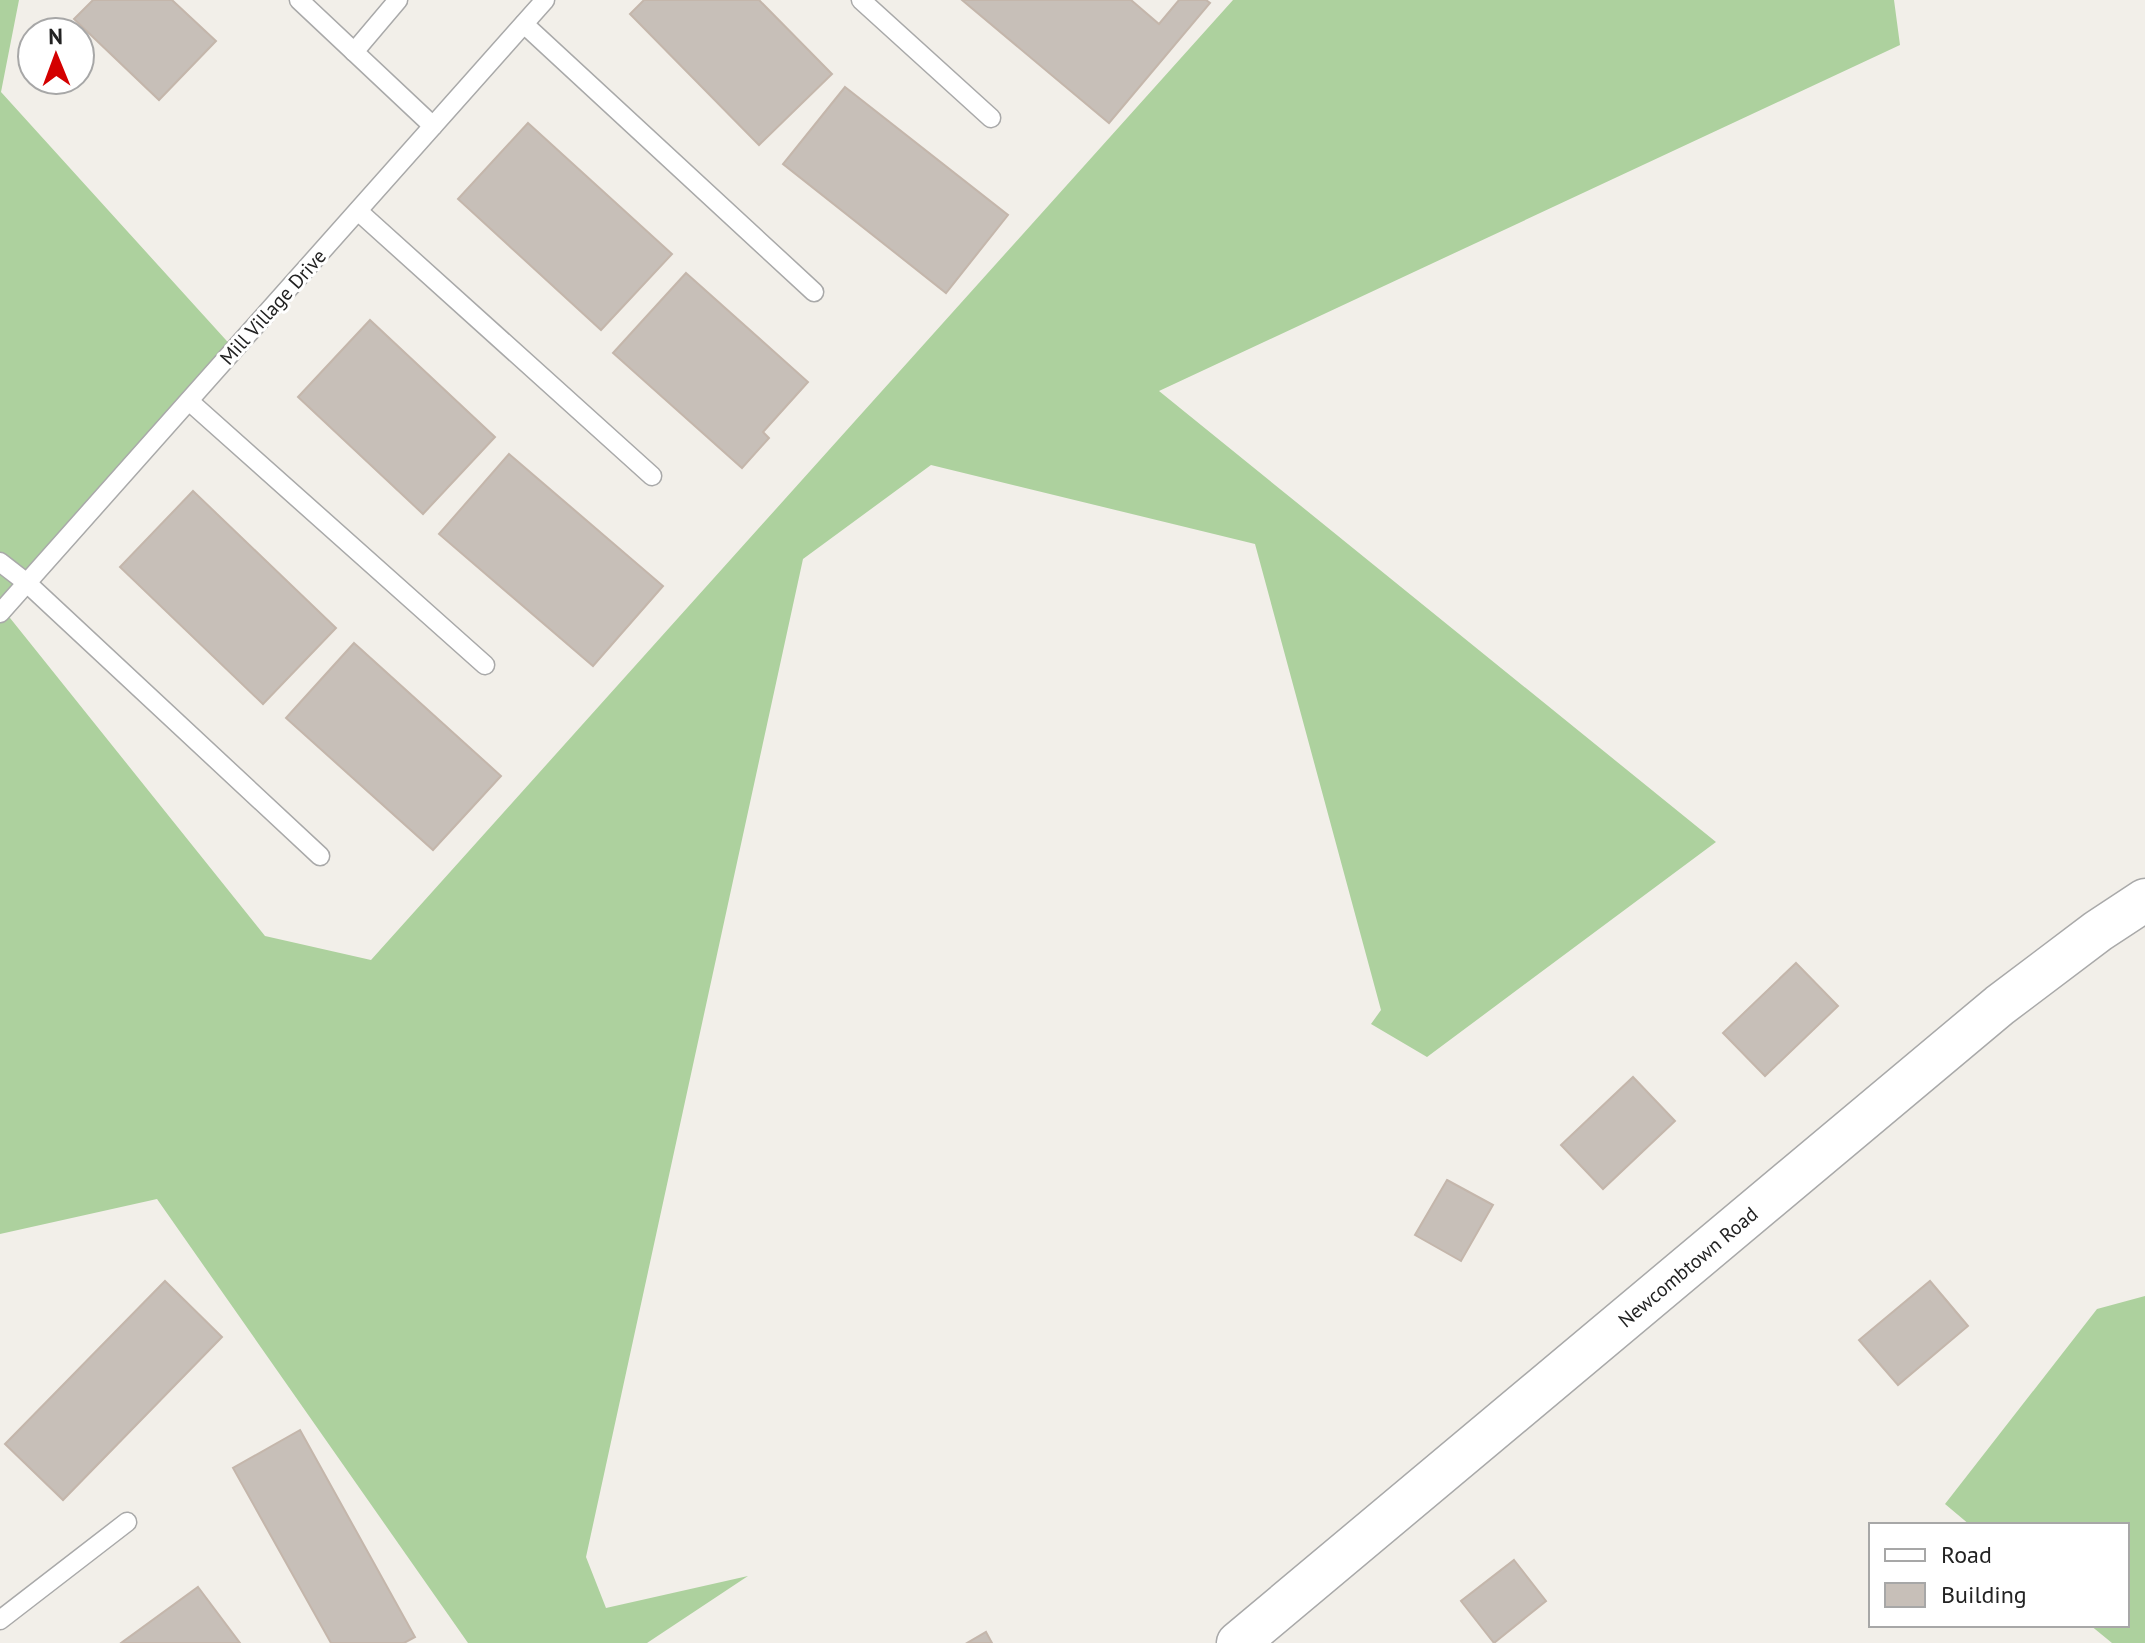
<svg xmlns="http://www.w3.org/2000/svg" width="2145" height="1643" font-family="'PT Sans',sans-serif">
  <rect width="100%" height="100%" fill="#f2efe9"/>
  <g fill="#add19e">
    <polygon points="0,0 19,0 1,92 235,350 2,608 265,936 371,960 1233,0 1894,0 1900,45 1159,391 1716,842 1427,1057 1371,1024 1381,1010 1255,544 931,465 803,559 586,1557 606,1608 748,1576 647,1643 468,1643 157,1199 0,1234"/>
    <polygon points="2145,1296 2145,1643 2112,1643 2090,1625 2127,1625 2127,1525 1970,1525 1945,1504 2097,1309"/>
  </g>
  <g fill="#c7bfb8" stroke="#c4b6ab" stroke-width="2">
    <polygon points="93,0 172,0 216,41 159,100 74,19"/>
    <polygon points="644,0 759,0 832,74 759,145 630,14"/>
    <polygon points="962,0 1131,0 1159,24 1179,0 1206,0 1210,3 1109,123"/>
    <polygon points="845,87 1008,215 946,293 783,164"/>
    <polygon points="528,123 672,254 601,330 458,199"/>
    <polygon points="686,273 808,382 763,432 769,438 742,468 613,353"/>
    <polygon points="370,320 495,437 423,514 298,397"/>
    <polygon points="509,454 663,586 593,666 439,534"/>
    <polygon points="193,491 336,628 263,704 120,567"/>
    <polygon points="354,643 501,776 433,850 286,718"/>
    <polygon points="1796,963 1838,1006 1765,1076 1723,1033"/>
    <polygon points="1633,1077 1675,1121 1603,1189 1561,1145"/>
    <polygon points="1447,1180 1493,1205 1461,1261 1415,1235"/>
    <polygon points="165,1281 222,1337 63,1500 5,1444"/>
    <polygon points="1930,1281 1968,1326 1898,1385 1859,1340"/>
    <polygon points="300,1430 415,1637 404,1643 331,1643 233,1468"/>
    <polygon points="1514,1560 1546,1601 1494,1643 1461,1601"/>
    <polygon points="198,1587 240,1643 121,1643"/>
    <polygon points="986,1632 992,1643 967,1643"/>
  </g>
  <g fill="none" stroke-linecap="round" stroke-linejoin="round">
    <defs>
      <g id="service">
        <polyline points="299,0 433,126"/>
        <polyline points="861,0 991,118"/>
        <polyline points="524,24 814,292"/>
        <polyline points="354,52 398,0"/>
        <polyline points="358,211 652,476"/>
        <polyline points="189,401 485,665"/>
        <polyline points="0,562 27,583 320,856"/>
        <polyline points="0,613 545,0"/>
        <polyline points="0,1620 127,1522"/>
      </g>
      <polyline id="tertiary" points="1238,1643 2000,1005 2098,931 2145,900"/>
    </defs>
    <use href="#service" stroke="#a9a9a9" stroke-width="21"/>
    <use href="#tertiary" stroke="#a9a9a9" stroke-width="45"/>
    <use href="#service" stroke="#fff" stroke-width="18"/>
    <use href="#tertiary" stroke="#fff" stroke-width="42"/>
  </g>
  <g text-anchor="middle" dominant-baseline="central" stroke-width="6" stroke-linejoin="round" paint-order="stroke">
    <g font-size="20" fill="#222" stroke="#fff">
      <text transform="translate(273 307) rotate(-48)">Mill Village Drive</text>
      <text transform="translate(1688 1267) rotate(-40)">Newcombtown Road</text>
    </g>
  </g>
  <rect x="1869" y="1523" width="260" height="104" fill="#ffffff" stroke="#a7a7a7" stroke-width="2"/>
  <rect x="1885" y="1549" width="40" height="12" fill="#ffffff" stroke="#a7a7a7" stroke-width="2"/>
  <text x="1941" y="1563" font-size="24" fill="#222222">Road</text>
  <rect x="1885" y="1583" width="40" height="24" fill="#c7bfb8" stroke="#a7a7a7" stroke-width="2"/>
  <text x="1941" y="1603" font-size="24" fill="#222222">Building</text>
  <g transform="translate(56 56) rotate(359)"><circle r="38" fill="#ffffff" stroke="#a7a7a7" stroke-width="2"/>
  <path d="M0-6L14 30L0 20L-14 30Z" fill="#d40000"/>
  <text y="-12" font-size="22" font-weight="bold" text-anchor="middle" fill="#222222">N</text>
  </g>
</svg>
